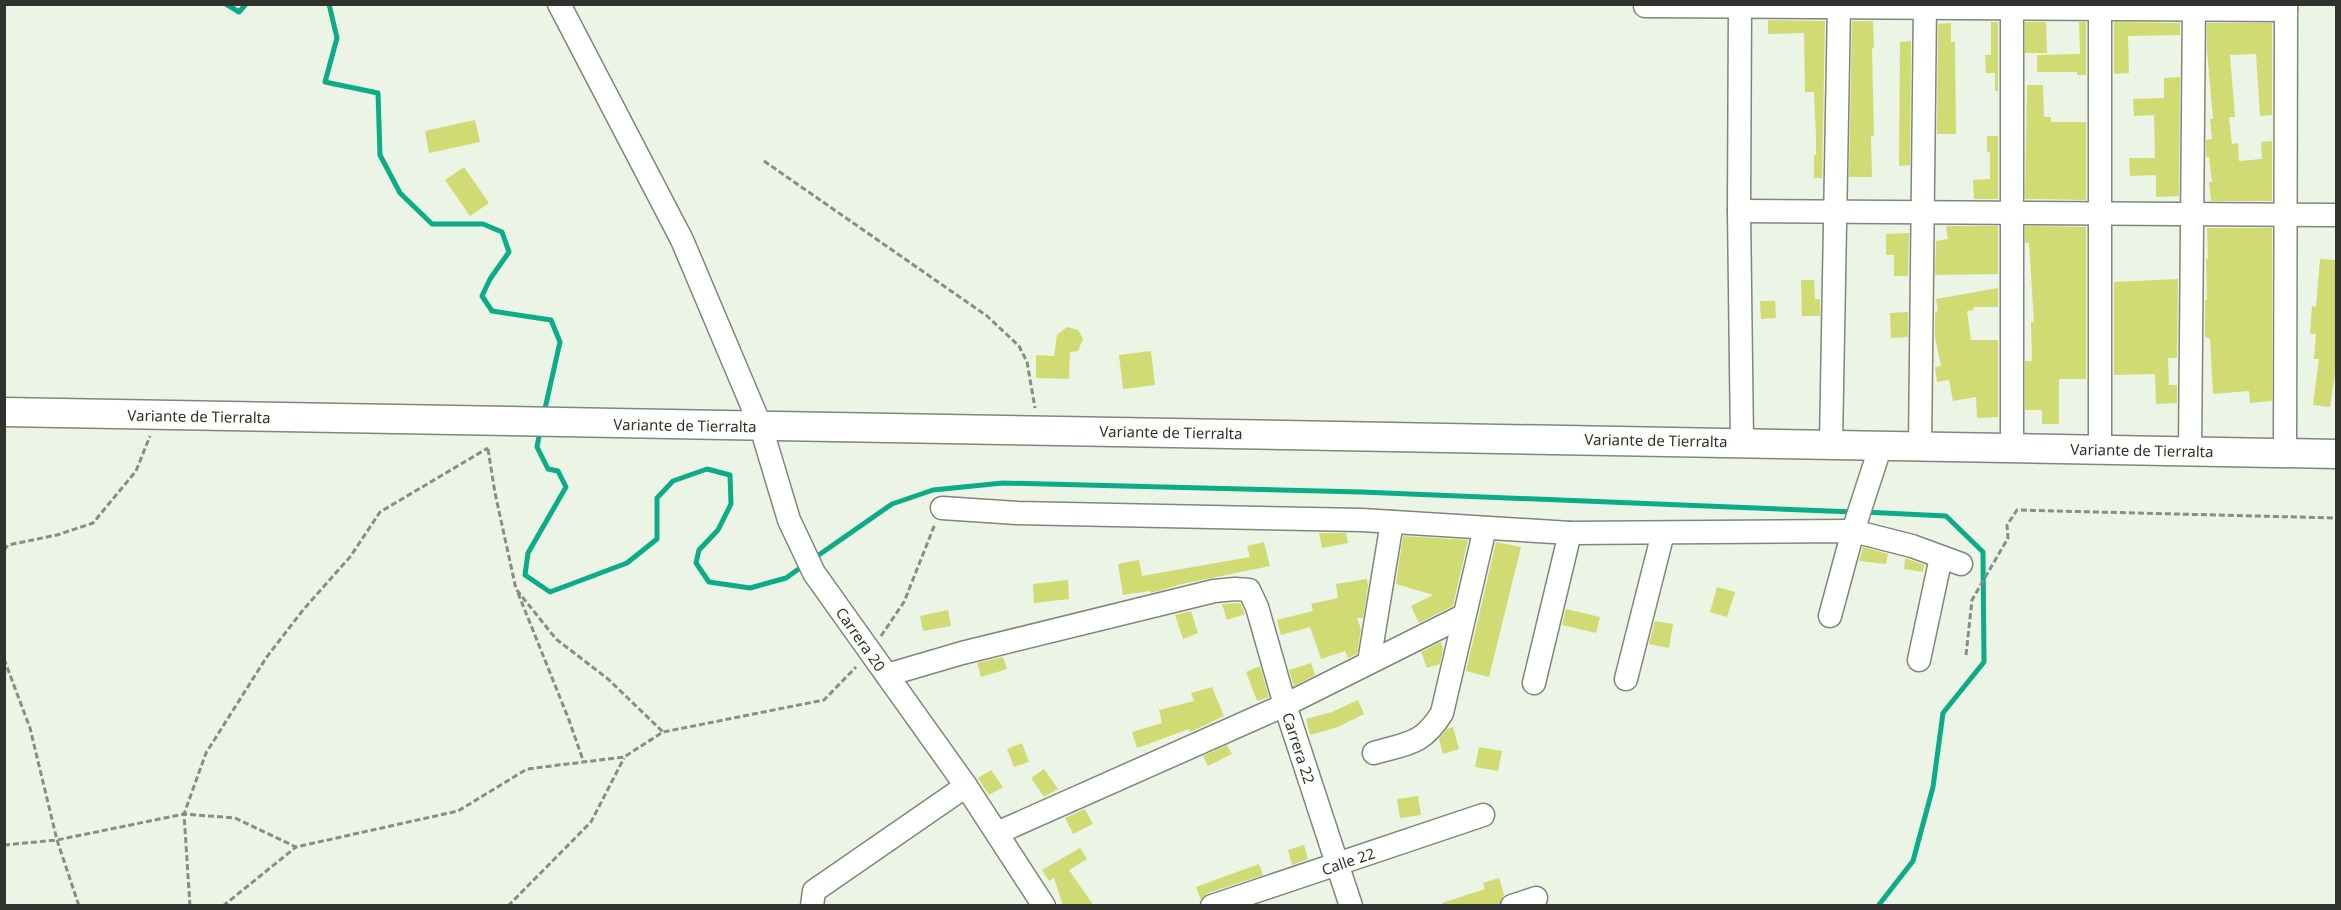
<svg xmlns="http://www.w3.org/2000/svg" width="2341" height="910" font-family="'Noto Sans',sans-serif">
  <rect width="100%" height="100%" fill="#ebf4e5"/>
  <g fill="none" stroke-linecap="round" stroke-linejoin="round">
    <g stroke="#0cac88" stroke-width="5">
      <polyline points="226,4 239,12 246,4"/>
      <polyline points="329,4 337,38 325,82 378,93 380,155 400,193 432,224 483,224 502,232 509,252 490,279 482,296 492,311 551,320 560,342 544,413"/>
      <polyline points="540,431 537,447 548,469 558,471 566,487 528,553 525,575 550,592 627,563 657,539 657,498 673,481 707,469 730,475 731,504 718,530 699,550 696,563 709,582 750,588 786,578 803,566"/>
      <polyline points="1864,512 1946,516 1983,552 1984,662 1943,713 1933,787 1913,861 1878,906"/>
      <polyline points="813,559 892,504 933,490 1003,483 1361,492 1854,512"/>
    </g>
  </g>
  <g fill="#d1db73">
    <polygon points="1768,20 1825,21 1822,178 1814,178 1814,155 1816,155 1816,137 1814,92 1805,92 1804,33 1768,34"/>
    <polygon points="1852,21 1873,21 1874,48 1872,48 1874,136 1871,136 1872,177 1849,177"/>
    <polygon points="1991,22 1998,22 1998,91 1995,91 1995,73 1986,73 1985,55 1991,55"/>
    <polygon points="2025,22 2046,22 2047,53 2025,53"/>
    <polygon points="2079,22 2086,22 2086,75 2077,75 2077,72 2037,72 2037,55 2080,54"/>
    <polygon points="2114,22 2180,23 2180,35 2128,36 2129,73 2114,74"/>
    <polygon points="1951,23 1951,42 1955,42 1956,134 1937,134 1938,24"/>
    <polygon points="2207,23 2272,23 2272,115 2260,116 2256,54 2230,55 2235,117 2229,117 2232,144 2238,143 2239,161 2262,159 2261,142 2272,141 2272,201 2211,201 2209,182 2212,182 2209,157 2206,157 2206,140 2212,139 2210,119 2213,119 2207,51"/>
    <polygon points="1911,41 1910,165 1899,166 1900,42"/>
    <polygon points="2180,77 2179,196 2156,197 2156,175 2130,176 2129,158 2155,158 2154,115 2134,116 2133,99 2164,98 2164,78"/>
    <polygon points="2027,85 2043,85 2044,117 2051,117 2051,122 2086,122 2086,200 2025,199"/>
    <polygon points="475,120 480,142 429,153 425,131"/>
    <polygon points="1987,136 1998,136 1998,199 1974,199 1973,180 1990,179 1990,152 1987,152"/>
    <polygon points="464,167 489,203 470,216 445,180"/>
    <polygon points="1946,226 1998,226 1998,274 1935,275 1936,241 1948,239"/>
    <polygon points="2025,226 2086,227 2086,379 2059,379 2059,424 2042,424 2042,410 2025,410 2025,361 2032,361 2031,322 2034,322 2029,243 2025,243"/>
    <polygon points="2207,228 2272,228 2272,401 2250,403 2249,391 2213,394 2210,339 2205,337 2205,300 2207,300 2206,259 2208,259"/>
    <polygon points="1909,233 1908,276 1894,276 1894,255 1886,255 1886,234"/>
    <polygon points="2320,259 2337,260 2337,361 2330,407 2313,405 2319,359 2314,359 2316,334 2310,334 2312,306 2316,307"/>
    <polygon points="2178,279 2177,358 2168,358 2169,385 2177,385 2177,403 2156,404 2155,374 2114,375 2114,282"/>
    <polygon points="1801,280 1814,280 1815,299 1820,299 1820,316 1802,316"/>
    <polygon points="1998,288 1998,307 1973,307 1974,310 1967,311 1971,340 1998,340 1998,417 1977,418 1976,397 1953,401 1949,380 1937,382 1935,367 1941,366 1935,337 1935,312 1938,311 1936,299"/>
    <polygon points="1760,301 1775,301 1776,318 1761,319"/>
    <polygon points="1908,312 1908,337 1891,338 1890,313"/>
    <polygon points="1067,327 1078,330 1083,339 1078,351 1070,352 1069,379 1036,378 1036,355 1054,356 1057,335"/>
    <polygon points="1151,351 1155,385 1123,389 1119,355"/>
    <polygon points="1319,533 1346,533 1348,543 1322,548"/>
    <polygon points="1403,536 1468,540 1453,606 1419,623 1411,606 1433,595 1396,584"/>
    <polygon points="1264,542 1270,566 1182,584 1151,593 1150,591 1123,595 1118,564 1139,560 1142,576 1250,557 1247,546"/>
    <polygon points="1496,542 1521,547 1489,677 1466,671"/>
    <polygon points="1863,547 1888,554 1886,564 1859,561"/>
    <polygon points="1905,558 1924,565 1923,572 1904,569"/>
    <polygon points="1367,579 1368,586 1363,618 1357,618 1361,629 1357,654 1348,658 1345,651 1321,659 1310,627 1281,635 1277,620 1313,611 1311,604 1338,598 1336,584"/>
    <polygon points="1068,580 1069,599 1034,603 1033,584"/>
    <polygon points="1717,587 1735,592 1727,617 1710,612"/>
    <polygon points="1240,603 1245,614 1227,620 1222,604"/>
    <polygon points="1566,609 1600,617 1596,633 1562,625"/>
    <polygon points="948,610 951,626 923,631 920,616"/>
    <polygon points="1191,611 1198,633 1183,639 1175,615"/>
    <polygon points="1655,621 1673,624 1669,648 1649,644"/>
    <polygon points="1441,642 1443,649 1440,664 1427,668 1421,652"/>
    <polygon points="1003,657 1007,669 981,677 977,663"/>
    <polygon points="1311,663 1315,675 1294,686 1289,670"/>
    <polygon points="1260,666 1269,697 1257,701 1246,672"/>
    <polygon points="1212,687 1224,716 1190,732 1189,729 1137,748 1132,732 1162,723 1159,710 1194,701 1191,693"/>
    <polygon points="1358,700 1364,714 1338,727 1310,735 1306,719 1332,712"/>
    <polygon points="1453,727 1459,749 1443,754 1439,739 1447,729"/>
    <polygon points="1022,743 1029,762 1014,767 1007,749"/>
    <polygon points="1227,745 1232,754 1208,766 1203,756"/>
    <polygon points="1479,747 1502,751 1498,771 1475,767"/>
    <polygon points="1044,769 1058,789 1044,797 1031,778"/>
    <polygon points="991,770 1003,787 989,795 978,778"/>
    <polygon points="1418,796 1421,815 1400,818 1397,799"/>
    <polygon points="1085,809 1093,824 1073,834 1065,818"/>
    <polygon points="1304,845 1308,859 1292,865 1288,850"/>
    <polygon points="1080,848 1087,859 1069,870 1094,906 1063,906 1054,878 1049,881 1042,870"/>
    <polygon points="1259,864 1263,875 1208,893 1201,900 1196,887"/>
    <polygon points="1499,878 1504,895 1499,906 1443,906 1442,903 1485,889 1483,883"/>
  </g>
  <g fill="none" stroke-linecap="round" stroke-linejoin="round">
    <defs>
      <g id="minor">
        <polyline points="559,4 682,240 761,427 789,520 814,573 966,786 1044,906"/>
        <polyline points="1740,4 1739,211 1742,442"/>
        <polyline points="2012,4 2012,448"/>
        <polyline points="2100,4 2100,449"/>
        <polyline points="1645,6 2286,10"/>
        <polyline points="1739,211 2336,215"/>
        <polyline points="1831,444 1839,4"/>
        <polyline points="1920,446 1925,4"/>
        <polyline points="2190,451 2194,4"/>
        <polyline points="2285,453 2286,4"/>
        <polyline points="942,508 1017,513 1362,520 1570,533 1853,531 1912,546 1961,564"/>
        <polyline points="1830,616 1853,531 1881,445"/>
        <polyline points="1919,660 1941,557"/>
        <polyline points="1369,662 1392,522"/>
        <polyline points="887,675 962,653 1214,591 1235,589 1249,590 1257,607 1285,705 1351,906"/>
        <polyline points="1626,679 1663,533"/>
        <polyline points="1534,683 1570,533"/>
        <path d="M 1374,753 C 1408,743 1422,745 1442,713 L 1485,528"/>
        <polyline points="997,833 1285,705 1463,616"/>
        <polyline points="812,906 814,891 966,786"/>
        <polyline points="1212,906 1483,815"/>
        <polyline points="1512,906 1536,898"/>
      </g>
      <polyline id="major" points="4,412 2336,454"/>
    </defs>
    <use href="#minor" stroke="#7e8779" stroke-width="25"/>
    <use href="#major" stroke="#7e8779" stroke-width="31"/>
    <g stroke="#888e84" stroke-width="3" stroke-dasharray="6 3" stroke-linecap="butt">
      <polyline points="764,161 987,316 1019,346 1027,362 1035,408"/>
      <polyline points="488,449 495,493 516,589 556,639 608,679 663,732"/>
      <polyline points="4,550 8,545 57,535 93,523 136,471 150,436"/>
      <polyline points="518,593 569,720 584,763"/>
      <polyline points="881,636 904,602 935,524"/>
      <polyline points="1966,655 1972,600 2008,538 2007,525 2017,510 2336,518"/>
      <polyline points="4,659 30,728 57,840 79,906"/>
      <polyline points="4,845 57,840 184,814 235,818 296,847 458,811 527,769 624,757 663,732 824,700 856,667"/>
      <polyline points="190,906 184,814 206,753 266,658 303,610 350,557 380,512 488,448"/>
      <polyline points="223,906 296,847"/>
      <polyline points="508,906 591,822 624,758"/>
    </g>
    <use href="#minor" stroke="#fff" stroke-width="22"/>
    <use href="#major" stroke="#fff" stroke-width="28"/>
  </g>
  <g text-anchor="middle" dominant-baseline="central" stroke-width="4.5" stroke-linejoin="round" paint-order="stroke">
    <g font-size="15" fill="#30332d" stroke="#fdfffb">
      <text transform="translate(199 416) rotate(1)">Variante de Tierralta</text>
      <text transform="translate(685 425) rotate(1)">Variante de Tierralta</text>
      <text transform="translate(1171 432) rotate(1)">Variante de Tierralta</text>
      <text transform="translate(1656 440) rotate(1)">Variante de Tierralta</text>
      <text transform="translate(2142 450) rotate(1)">Variante de Tierralta</text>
      <text transform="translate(861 639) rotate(55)">Carrera 20</text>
      <text transform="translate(1299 748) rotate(72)">Carrera 22</text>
      <text transform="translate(1348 861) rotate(-19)">Calle 22</text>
    </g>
  </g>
  <rect width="2341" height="910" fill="none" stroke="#30332d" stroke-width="12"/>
</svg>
